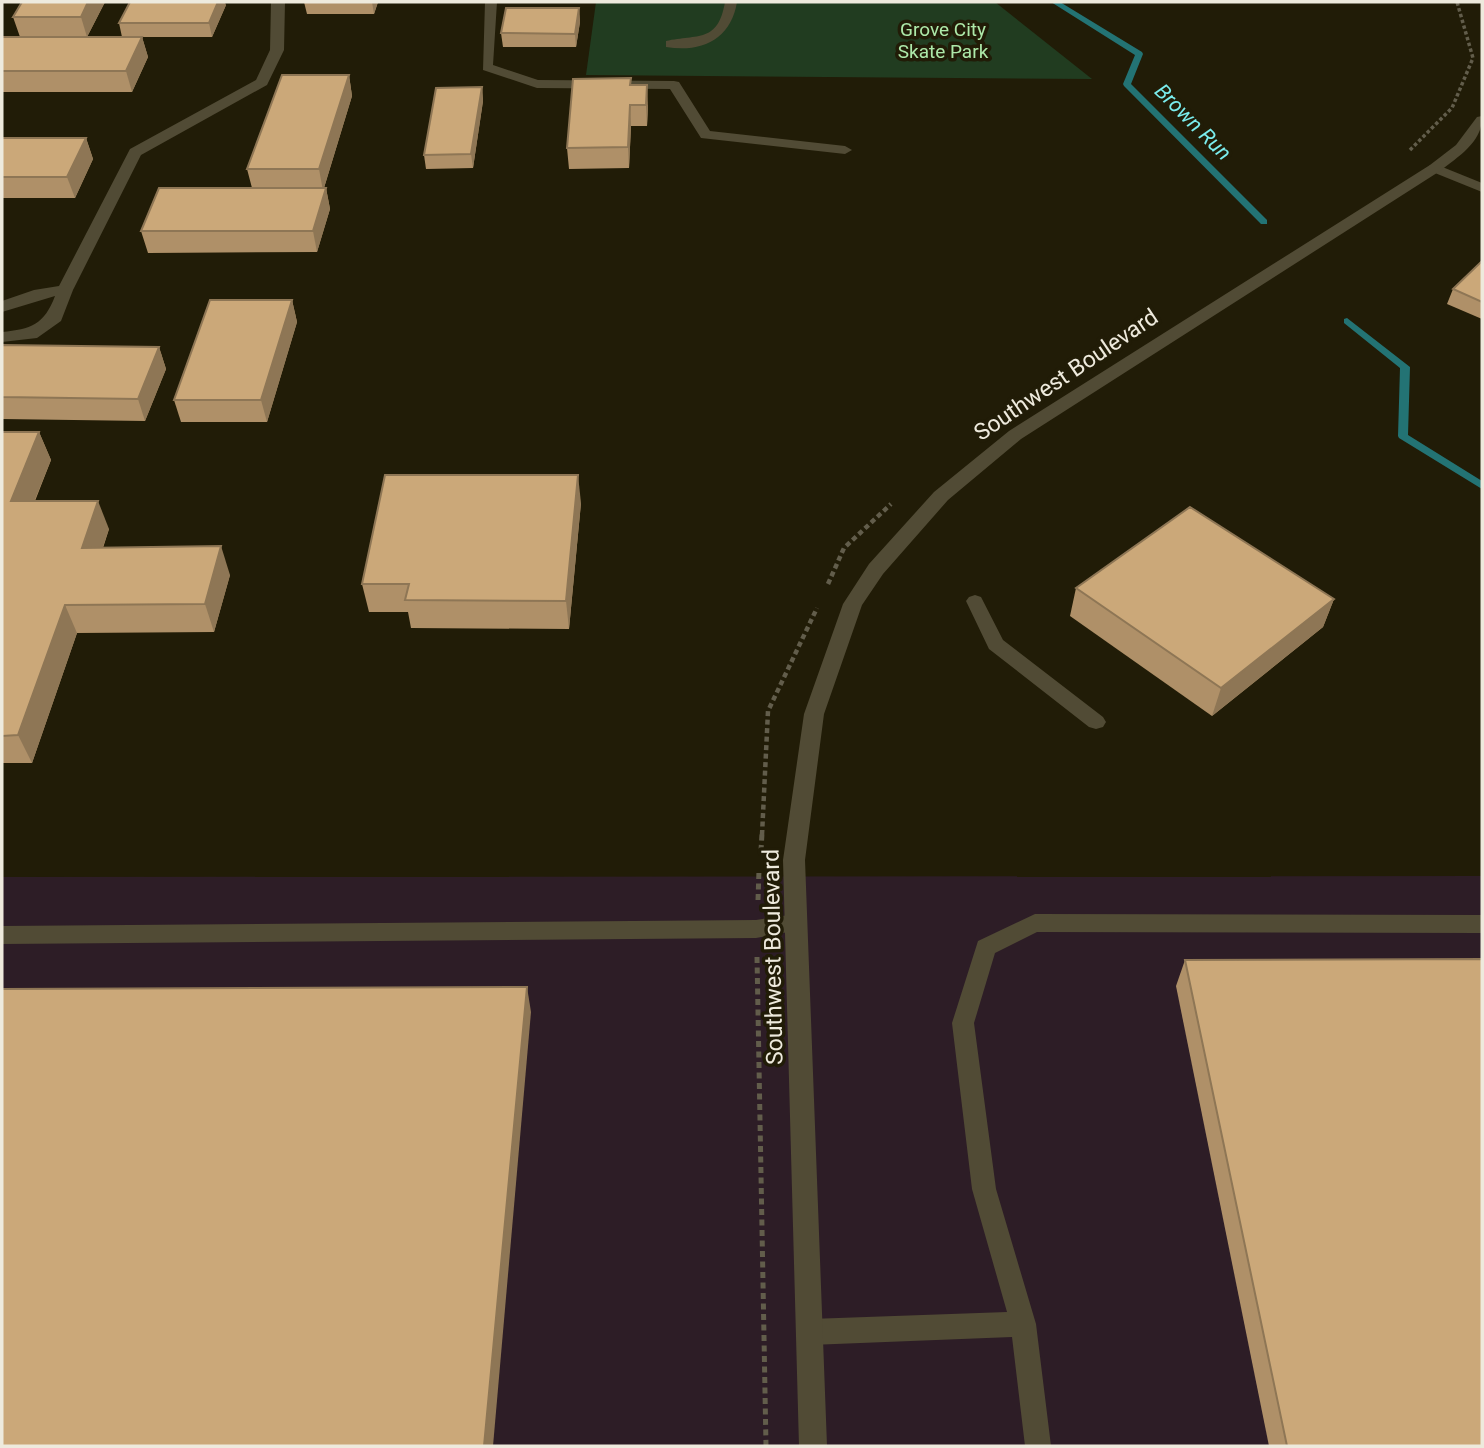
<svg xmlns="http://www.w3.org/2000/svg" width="1484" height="1448" font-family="Roboto,sans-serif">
  <rect width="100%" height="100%" fill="#211c07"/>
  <polygon fill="#2d1d26" points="1482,876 1482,1446 2,1446 2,877"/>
  <polygon fill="#213c20" points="596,2 995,2 1092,79 586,75"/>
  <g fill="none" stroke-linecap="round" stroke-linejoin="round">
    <g fill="#237374" fill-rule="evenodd">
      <polygon points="1051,2 1060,2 1142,52 1143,54 1131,84 1267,220 1267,224 1261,224 1124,86 1123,84 1135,55"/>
      <polygon points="1347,318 1410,367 1408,435 1482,481 1482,489 1399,438 1398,436 1400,368 1344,323 1344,319"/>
    </g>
    <polyline stroke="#625d4b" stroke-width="3.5" stroke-dasharray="3.5 2.5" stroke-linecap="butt" points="1410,150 1452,108 1473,58 1457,2"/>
    <g stroke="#625d4b" stroke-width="4.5" stroke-dasharray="5 3.5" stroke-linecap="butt">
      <polyline points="828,584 844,548 891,504"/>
      <polyline points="762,835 768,711 817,608"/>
    </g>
    <g stroke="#625d4b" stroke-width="5" stroke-dasharray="6 4.5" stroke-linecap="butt">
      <polyline points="761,851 762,833"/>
      <polyline points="758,900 759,870"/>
      <polyline points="757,957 766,1446"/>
    </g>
    <g fill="#514b35" fill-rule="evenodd">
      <polygon points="485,2 497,2 493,65 538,80 674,81 679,82 710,131 845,146 852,150 845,154 701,138 670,89 537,88 483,70"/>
      <path d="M 725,2 L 737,2 C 731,39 702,53 666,47 L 666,41 C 698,34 718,43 725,2 Z"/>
      <polygon points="975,595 981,597 1003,640 1103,717 1106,722 1103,727 1096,729 1089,727 989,649 966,601 969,597"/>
      <polygon points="796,914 804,917 807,923 804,929 756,938 2,944 2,926 756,920"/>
      <polygon points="1035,914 1482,915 1482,933 1037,932 995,953 974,1023 996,1189 1036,1324 1051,1446 1025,1446 1012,1337 810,1345 801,1341 797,1332 801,1323 810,1319 1007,1312 972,1189 952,1023 978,941"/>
    </g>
    <g fill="#514b35" fill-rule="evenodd">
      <path d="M 271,2 L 285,2 L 284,50 L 267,85 L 141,155 L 73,290 L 61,321 L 37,338 L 2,342 L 2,332 C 31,329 44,325 55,296 L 2,312 L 2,301 L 34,290 L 59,286 L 130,149 L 256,80 L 270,50 Z"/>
      <polygon points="1435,164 1482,183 1482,192 1430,171 1428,168 1430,165"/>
    </g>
    <path fill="#514b35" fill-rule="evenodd" d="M 1482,116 C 1483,142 1459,156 1440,171 L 1021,439 L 948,500 L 883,574 L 862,605 L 824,714 L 805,860 L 827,1446 L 799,1446 L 783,860 L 804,714 L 843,604 L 869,564 L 934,492 L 1009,431 L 1430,165 L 1456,145 L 1477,117 Z"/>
  </g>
  <g fill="#af9068">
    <polygon points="22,2 105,2 87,37 122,37 119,23 226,5 212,37 142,37 148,57 132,92 2,92 2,37 20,37 13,17"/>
    <polygon points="304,2 378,2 374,14 307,14"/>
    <polygon points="579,8 580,22 576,47 503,47 501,33"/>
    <polygon points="349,75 352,96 324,188 326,188 330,209 317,252 148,253 141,231 252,188 247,169"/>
    <polygon points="631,78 631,85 648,106 647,126 631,126 629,168 569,169 567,148"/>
    <polygon points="482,87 483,101 473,168 426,169 424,155"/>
    <polygon points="2,138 86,138 93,159 75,198 2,198"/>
    <polygon points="1482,261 1482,319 1447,304 1453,289"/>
    <polygon points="292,300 297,322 267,422 181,422 174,400"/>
    <polygon points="2,345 159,347 166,369 145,421 2,419"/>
    <polygon points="2,432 39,432 51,460 35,501 109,529 103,548 230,575 214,632 77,633 32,763 2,763"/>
    <polygon points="581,503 569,629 411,628 408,612 369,612 362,584"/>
    <polygon points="1076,588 1334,599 1323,627 1212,716 1070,616"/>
    <polygon points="1185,960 1482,1446 1269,1446 1176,986"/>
  </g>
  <g fill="#8e7655">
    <polygon points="88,2 105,2 87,37 81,17"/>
    <polygon points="218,2 225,2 226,5 212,37 209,23"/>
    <polygon points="372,2 378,2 374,14"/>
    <polygon points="579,8 580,22 576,47 575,34"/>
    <polygon points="142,37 148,57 132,92 126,71"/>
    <polygon points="349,75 352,96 323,191 319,169"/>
    <polygon points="647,85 648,106 647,126 646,105"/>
    <polygon points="482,87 483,101 473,168 471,154"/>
    <polygon points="630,105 631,126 629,168 628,147"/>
    <polygon points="86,138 93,159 75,198 67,177"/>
    <polygon points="326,188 330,209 317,252 313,231"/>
    <polygon points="292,300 297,322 267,422 261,400"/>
    <polygon points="159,347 166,369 145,421 138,399"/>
    <polygon points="39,432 51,460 23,529 11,501"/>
    <polygon points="578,475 581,503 569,629 566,601"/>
    <polygon points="98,501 109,529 93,576 82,548"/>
    <polygon points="221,546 230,575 214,632 205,604"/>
    <polygon points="1334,599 1323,627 1212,716 1221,688"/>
    <polygon points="65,605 77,633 32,763 18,735"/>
    <polygon points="527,987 531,1012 493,1446 484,1446"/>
  </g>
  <g fill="#cba879" stroke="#8e7655" stroke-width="2">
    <polygon points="22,2 88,2 81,17 13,17"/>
    <polygon points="130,2 218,2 209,23 119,23"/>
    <polygon points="506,8 579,8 575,34 501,33"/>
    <polygon points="2,37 142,37 126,71 2,71"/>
    <polygon points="282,75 349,75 319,169 247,169"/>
    <polygon points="631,78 630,85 647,85 646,105 630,105 628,147 567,148 573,79"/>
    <polygon points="482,87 471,154 424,155 436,88"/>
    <polygon points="2,138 86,138 67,177 2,177"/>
    <polygon points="159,188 326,188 313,231 141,231"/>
    <polygon points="1482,261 1482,302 1453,289"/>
    <polygon points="210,300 292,300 261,400 174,400"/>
    <polygon points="2,345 159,347 138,399 2,397"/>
    <polygon points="2,432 39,432 11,501 98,501 82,548 221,546 205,604 65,605 18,735 2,736"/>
    <polygon points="385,475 578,475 566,601 405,600 409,584 362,584"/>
    <polygon points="1190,507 1334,599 1221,688 1076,588"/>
    <polygon points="1482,959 1482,1446 1287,1446 1185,960"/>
    <polygon points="527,987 484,1446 2,1446 2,989"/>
  </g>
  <g text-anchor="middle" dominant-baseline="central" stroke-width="7" stroke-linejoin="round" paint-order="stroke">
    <g font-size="19" fill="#ade9a9" stroke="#211c07">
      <text x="943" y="29">Grove City<tspan x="943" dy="22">Skate Park</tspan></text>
    </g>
    <g font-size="21" font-style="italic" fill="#7aedee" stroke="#211c07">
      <text transform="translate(1193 122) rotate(45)">Brown Run</text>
    </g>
    <g font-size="23" fill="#eeeadd" stroke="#211c07">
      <text transform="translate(1066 375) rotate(-34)">Southwest Boulevard</text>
      <text transform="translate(773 957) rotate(-91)">Southwest Boulevard</text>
    </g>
  </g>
  <rect width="1484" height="1448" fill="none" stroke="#eeeadd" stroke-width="7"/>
</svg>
